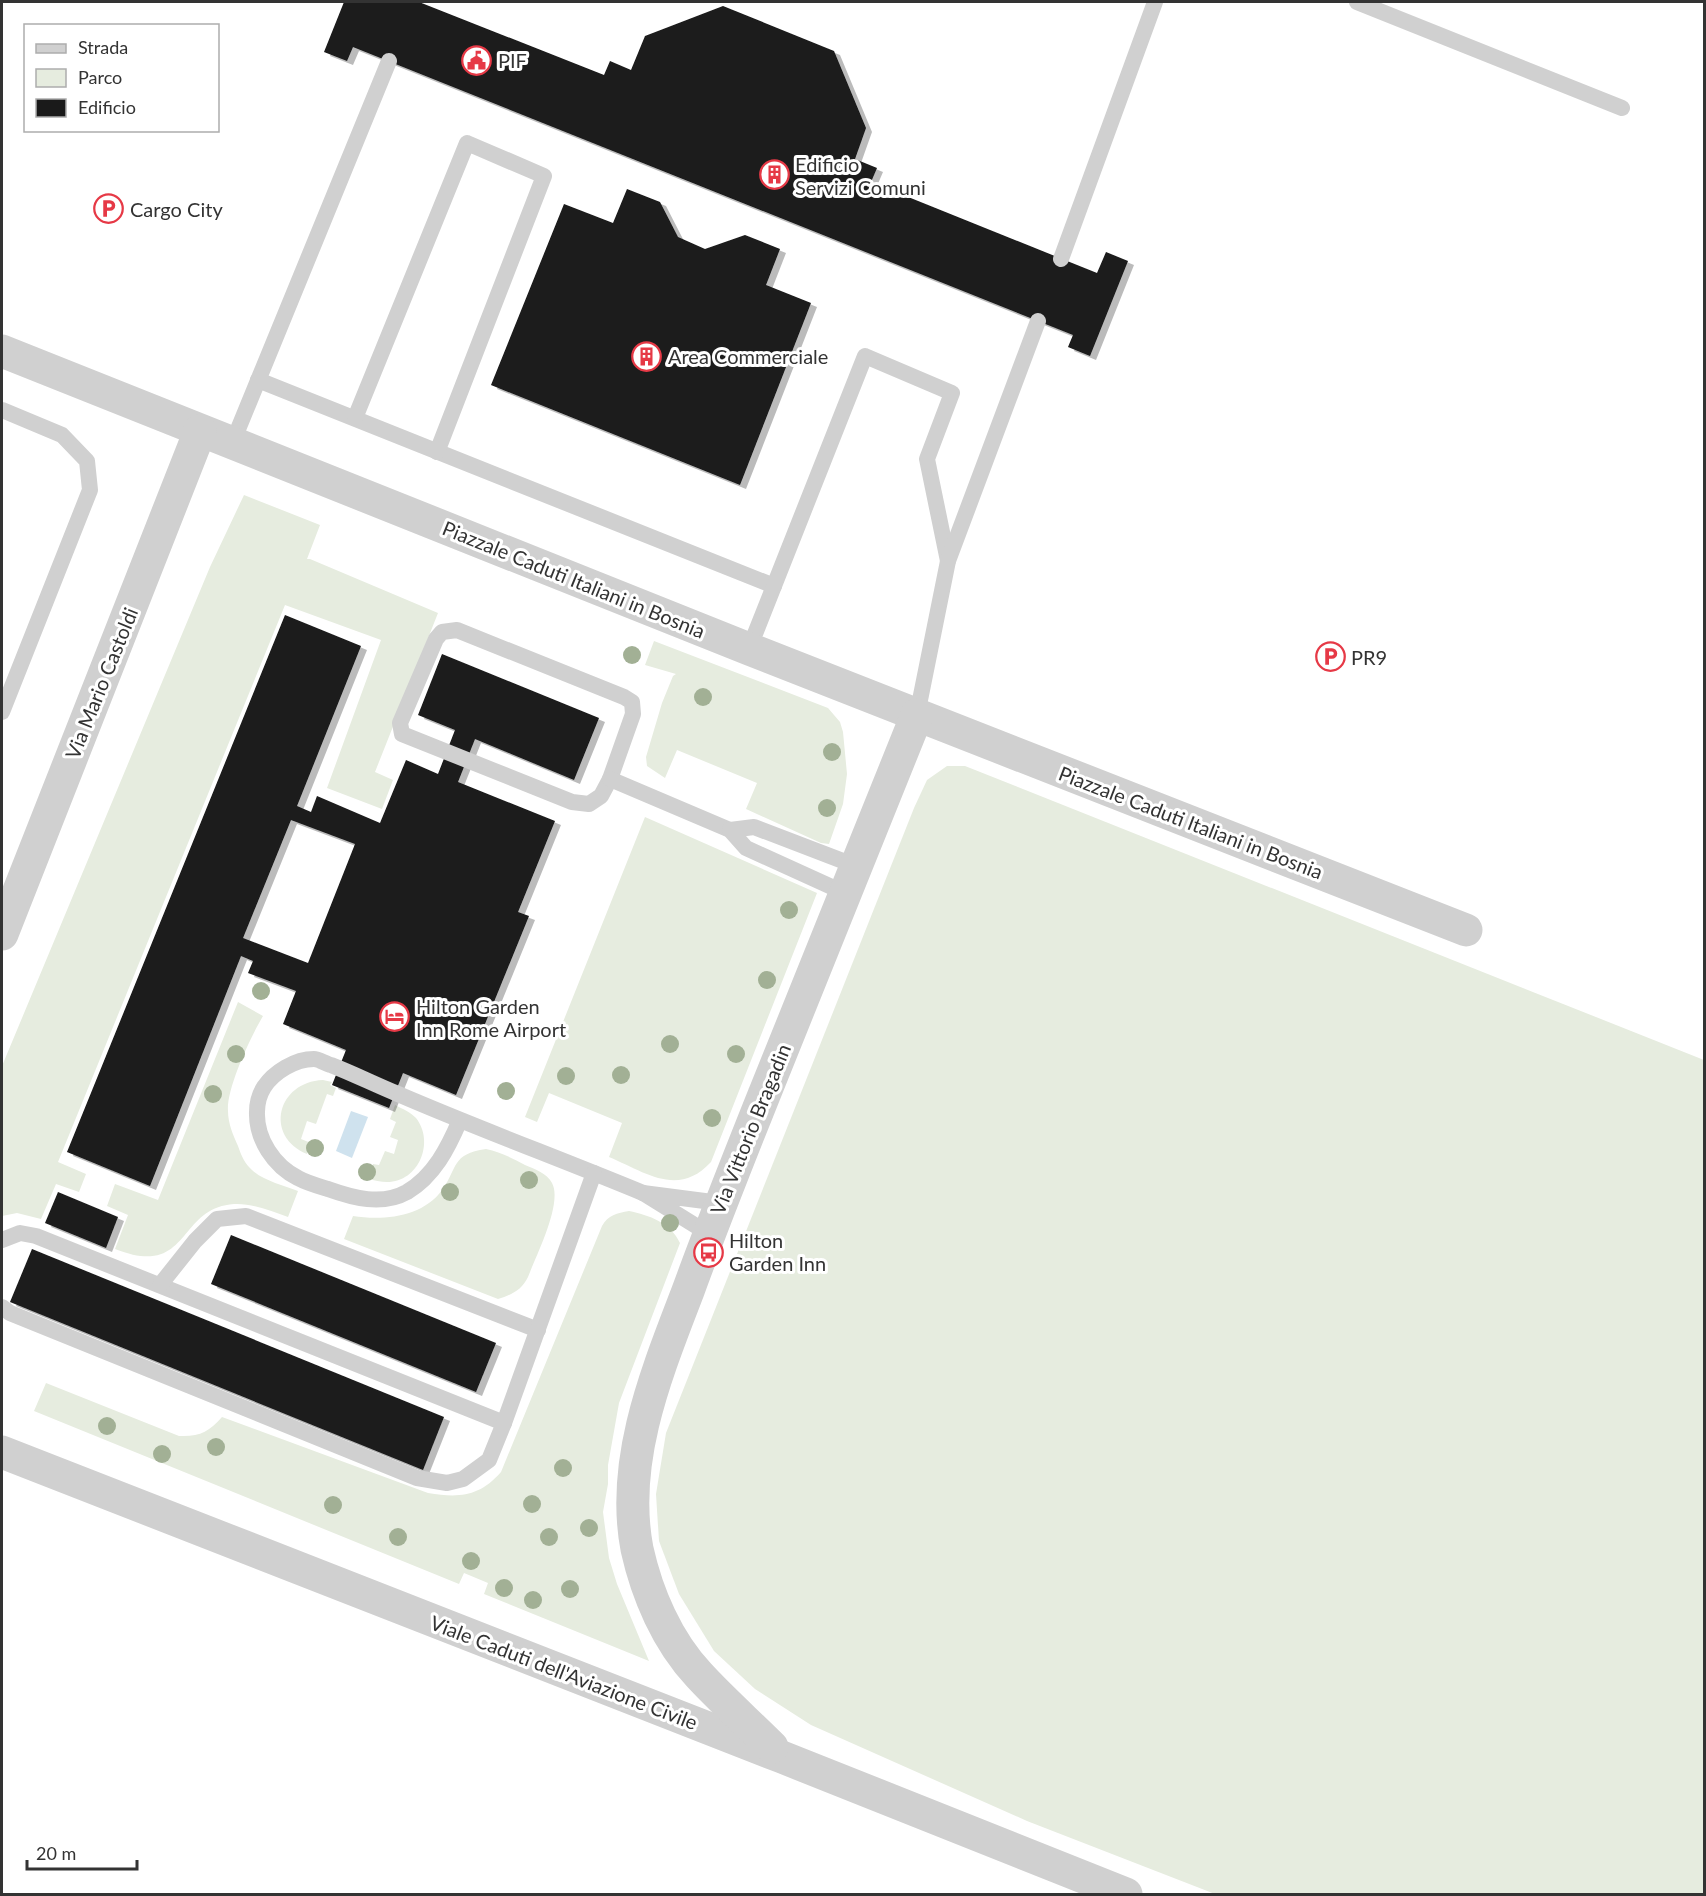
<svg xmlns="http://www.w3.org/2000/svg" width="1706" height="1896" font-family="Lato,sans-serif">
  <defs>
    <filter id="shadow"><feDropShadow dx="6" dy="4" stdDeviation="0" flood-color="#0004"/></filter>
  </defs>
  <rect width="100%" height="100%" fill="#fff"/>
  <g fill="#e6ecdf">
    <polygon points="244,495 320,525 307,559 310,559 438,613 375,772 393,780 382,809 327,788 381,640 285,605 58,1162 86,1174 79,1192 56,1184 41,1219 17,1213 2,1216 2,1066 210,567"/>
    <polygon points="654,641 828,708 840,722 843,732 847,774 843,804 829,844 821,843 746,809 757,783 677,750 665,778 647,766 646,757 662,703 673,676 676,674 645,665"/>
    <polygon points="947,766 965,766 1704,1060 1704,1894 1215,1894 1027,1821 811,1725 755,1689 714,1651 679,1594 659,1541 656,1494 666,1433 914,808 927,780"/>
    <path d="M 645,817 L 817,893 L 711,1162 C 678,1198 645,1172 609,1157 L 622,1123 L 549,1093 L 537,1122 L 525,1117 Z"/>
    <path d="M 238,1002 L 263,1016 C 251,1036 226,1089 228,1111 C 228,1123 233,1135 238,1146 C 241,1155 245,1164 252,1170 C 264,1181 283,1185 298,1191 L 288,1217 C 271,1211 252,1203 234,1204 C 176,1208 191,1279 115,1249 L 128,1215 L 107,1206 L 115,1184 L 158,1200 Z"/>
    <path d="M 323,1080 L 332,1082 L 330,1085 L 336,1088 L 333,1096 L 327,1094 L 316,1124 L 307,1121 L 301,1139 L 311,1143 L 307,1154 C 264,1136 277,1082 323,1080 Z"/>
    <path d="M 395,1105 C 403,1109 410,1112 416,1118 C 435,1142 419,1182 387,1182 C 381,1182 374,1180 368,1179 L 373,1164 L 379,1165 L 385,1151 L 394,1154 L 398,1140 L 390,1137 L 396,1122 L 390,1119 Z"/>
    <path d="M 486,1149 C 500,1152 512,1158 525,1165 C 534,1169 547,1173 552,1183 C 563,1203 536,1256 528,1277 C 522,1290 511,1295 498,1299 L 344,1239 L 353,1216 C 383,1221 423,1217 442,1190 C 458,1168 451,1154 486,1149 Z"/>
    <path d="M 629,1211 C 649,1215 671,1223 680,1243 L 619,1403 L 608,1465 L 608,1484 L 603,1512 L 609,1558 L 617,1584 L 649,1661 L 484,1594 L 488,1583 L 464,1573 L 459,1584 L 34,1411 L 46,1383 L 179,1436 C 199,1437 209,1432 222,1417 L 428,1493 C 459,1498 479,1497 501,1472 L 602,1226 C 608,1215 617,1213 629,1211 Z"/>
  </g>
  <polygon fill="#cfe2ee" points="351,1111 368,1117 352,1158 336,1151"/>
  <g fill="#1a1a1a" fill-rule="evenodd" filter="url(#shadow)">
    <polygon points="344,2 419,2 604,75 610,61 631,70 645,36 723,6 834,51 866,128 855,159 877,168 871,182 1097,273 1106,252 1128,261 1090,356 1068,347 1073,335 353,47 347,61 324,52"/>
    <polygon points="627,189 660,202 678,237 705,249 745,235 780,249 766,285 811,303 740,485 491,385 564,204 613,223"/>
    <path d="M 285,615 L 361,646 L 297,806 L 311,812 L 317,796 L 380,823 L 406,760 L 438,774 L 455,730 L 418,715 L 442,654 L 599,718 L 574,780 L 475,739 L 458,782 L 555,821 L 518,912 L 529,916 L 456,1095 L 403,1073 L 389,1108 L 332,1085 L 346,1050 L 283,1024 L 296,991 L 248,973 L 253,961 L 241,956 L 150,1186 L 67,1152 ZM 291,820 L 355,844 L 308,963 L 243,938 Z"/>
    <polygon points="58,1192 118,1217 106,1248 45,1223"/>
    <polygon points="231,1235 496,1343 476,1392 211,1284"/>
    <polygon points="32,1249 444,1417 423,1470 10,1302"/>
  </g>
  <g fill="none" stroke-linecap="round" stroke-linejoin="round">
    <g stroke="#d0d0d0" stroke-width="16">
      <polyline points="1357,2 1622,108"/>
      <polyline points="1061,259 1155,2"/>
      <polyline points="258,380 774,586"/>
      <polyline points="2,410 62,435 87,461 90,490 2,712"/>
      <polyline points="355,418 467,143 544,176 437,452"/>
      <polyline points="232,444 389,61"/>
      <polygon points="457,630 624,697 632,702 633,714 610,779 601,796 589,804 572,802 402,734 400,723 436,639 442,632"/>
      <polyline points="749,649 865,356 952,393 927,459 948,561"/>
      <polyline points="917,715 948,561 1038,321"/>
      <polyline points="610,779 730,830 746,848 845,893"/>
      <polyline points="730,830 754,827 856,866"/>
      <path d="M 460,1120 C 448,1148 434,1176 407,1192 C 382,1206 353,1198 328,1189 C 318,1186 307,1183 298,1178 C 274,1166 256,1139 257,1112 C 257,1103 259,1095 264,1087 C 274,1072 295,1059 314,1059 C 319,1059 326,1064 331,1065 C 354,1074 376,1085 398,1094 C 479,1129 561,1159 643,1193"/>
      <polyline points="709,1234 643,1193 720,1203"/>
      <polyline points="2,1240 20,1233 36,1236 504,1423"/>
      <polyline points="160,1285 195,1241 217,1219 246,1216 538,1330"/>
      <polyline points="2,1307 10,1313 417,1478 447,1483 463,1479 489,1460 504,1423 594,1173"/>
    </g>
    <g stroke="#d0d0d0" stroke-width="33">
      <polyline points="2,351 749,649 1466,930"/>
      <polyline points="2,934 200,431"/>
      <polyline points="2,1452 782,1757 1126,1894"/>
      <path d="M 772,1747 C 748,1723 722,1700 699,1675 C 667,1641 647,1594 637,1549 C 620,1460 657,1372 688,1291 C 712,1225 738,1160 764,1095 C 815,968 866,841 917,715"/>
    </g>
  </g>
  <g fill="#a2b095">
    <circle cx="632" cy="655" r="9"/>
    <circle cx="703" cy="697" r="9"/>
    <circle cx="832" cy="752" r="9"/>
    <circle cx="827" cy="808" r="9"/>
    <circle cx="789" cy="910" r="9"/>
    <circle cx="767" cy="980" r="9"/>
    <circle cx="261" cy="991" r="9"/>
    <circle cx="670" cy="1044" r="9"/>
    <circle cx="236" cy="1054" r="9"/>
    <circle cx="736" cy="1054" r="9"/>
    <circle cx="621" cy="1075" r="9"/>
    <circle cx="566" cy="1076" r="9"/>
    <circle cx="506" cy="1091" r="9"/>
    <circle cx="213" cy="1094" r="9"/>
    <circle cx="712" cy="1118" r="9"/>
    <circle cx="315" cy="1148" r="9"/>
    <circle cx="367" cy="1172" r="9"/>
    <circle cx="529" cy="1180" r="9"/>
    <circle cx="450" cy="1192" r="9"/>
    <circle cx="670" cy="1223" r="9"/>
    <circle cx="107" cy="1426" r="9"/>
    <circle cx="216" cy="1447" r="9"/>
    <circle cx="162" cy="1454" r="9"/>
    <circle cx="563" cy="1468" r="9"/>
    <circle cx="532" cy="1504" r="9"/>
    <circle cx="333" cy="1505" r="9"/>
    <circle cx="589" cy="1528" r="9"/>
    <circle cx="398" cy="1537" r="9"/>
    <circle cx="549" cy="1537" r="9"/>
    <circle cx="471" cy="1561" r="9"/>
    <circle cx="504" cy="1588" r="9"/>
    <circle cx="570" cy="1589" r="9"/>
    <circle cx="533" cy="1600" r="9"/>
  </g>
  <defs>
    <symbol id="civic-ring" viewBox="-11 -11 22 22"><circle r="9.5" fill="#fff" stroke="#e63946" stroke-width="1.5"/><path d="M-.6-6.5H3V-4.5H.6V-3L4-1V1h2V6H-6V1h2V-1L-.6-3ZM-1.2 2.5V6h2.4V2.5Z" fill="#e63946"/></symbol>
    <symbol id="building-ring" viewBox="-11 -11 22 22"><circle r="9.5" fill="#fff" stroke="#e63946" stroke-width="1.5"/><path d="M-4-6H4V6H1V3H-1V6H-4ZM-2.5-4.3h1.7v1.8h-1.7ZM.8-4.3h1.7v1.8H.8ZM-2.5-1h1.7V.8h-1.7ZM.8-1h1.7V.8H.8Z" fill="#e63946"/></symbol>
    <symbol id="parking-ring" viewBox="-11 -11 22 22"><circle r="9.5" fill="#fff" stroke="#e63946" stroke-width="1.5"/><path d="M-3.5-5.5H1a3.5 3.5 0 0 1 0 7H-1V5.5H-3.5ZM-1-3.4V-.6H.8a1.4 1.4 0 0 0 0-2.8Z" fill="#e63946"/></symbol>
    <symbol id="hotel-ring" viewBox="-11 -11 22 22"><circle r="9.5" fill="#fff" stroke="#e63946" stroke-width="1.5"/><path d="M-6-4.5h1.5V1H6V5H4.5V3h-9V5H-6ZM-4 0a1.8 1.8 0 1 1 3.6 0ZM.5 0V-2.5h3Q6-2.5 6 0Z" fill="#e63946"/></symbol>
    <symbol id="bus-ring" viewBox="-11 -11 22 22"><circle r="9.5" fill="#fff" stroke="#e63946" stroke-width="1.5"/><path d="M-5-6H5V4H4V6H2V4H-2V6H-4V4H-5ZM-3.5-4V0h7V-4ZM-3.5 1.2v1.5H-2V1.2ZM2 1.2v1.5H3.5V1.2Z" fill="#e63946"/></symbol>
  </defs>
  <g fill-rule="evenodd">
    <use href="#civic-ring" x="460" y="44" width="33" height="33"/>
    <use href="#building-ring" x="758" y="158" width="33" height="33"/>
    <use href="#parking-ring" x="92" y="192" width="33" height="33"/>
    <use href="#building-ring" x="630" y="340" width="33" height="33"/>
    <use href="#parking-ring" x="1314" y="640" width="33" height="33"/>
    <use href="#hotel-ring" x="378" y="1000" width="33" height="33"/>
    <use href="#bus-ring" x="692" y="1236" width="33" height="33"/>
  </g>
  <g text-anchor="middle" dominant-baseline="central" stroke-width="6" stroke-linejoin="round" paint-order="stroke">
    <g font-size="20" fill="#333" stroke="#fff" text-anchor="start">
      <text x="498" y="60">PIF</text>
      <text x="795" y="164">Edificio<tspan x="795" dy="23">Servizi Comuni</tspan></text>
      <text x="130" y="209">Cargo City</text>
      <text x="668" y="356">Area Commerciale</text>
      <text x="1351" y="657">PR9</text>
      <text x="416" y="1006">Hilton Garden<tspan x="416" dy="23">Inn Rome Airport</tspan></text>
      <text x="729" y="1240">Hilton<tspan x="729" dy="23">Garden Inn</tspan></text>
    </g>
    <g font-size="20" fill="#333" stroke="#fff">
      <text transform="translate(574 579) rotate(22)">Piazzale Caduti Italiani in Bosnia</text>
      <text transform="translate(101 683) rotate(-68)">Via Mario Castoldi</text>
      <text transform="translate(1191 822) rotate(21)">Piazzale Caduti Italiani in Bosnia</text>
      <text transform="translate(750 1129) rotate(-68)">Via Vittorio Bragadin</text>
      <text transform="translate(564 1672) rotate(21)">Viale Caduti dell'Aviazione Civile</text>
    </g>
  </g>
  <rect width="1706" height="1896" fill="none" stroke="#333333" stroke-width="6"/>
  <rect x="24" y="24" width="195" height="108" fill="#ffffff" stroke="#adadad" stroke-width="1.5"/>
  <rect x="36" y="44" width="30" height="9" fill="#d0d0d0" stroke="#adadad" stroke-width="1.5"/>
  <text x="78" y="54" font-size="18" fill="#333333">Strada</text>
  <rect x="36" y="69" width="30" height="18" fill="#e6ecdf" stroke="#adadad" stroke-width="1.5"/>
  <text x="78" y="84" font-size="18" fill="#333333">Parco</text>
  <rect x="36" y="99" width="30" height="18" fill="#1a1a1a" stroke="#adadad" stroke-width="1.5"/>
  <text x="78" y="114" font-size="18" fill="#333333">Edificio</text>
  <path d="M27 1860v9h110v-9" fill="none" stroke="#333333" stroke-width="3"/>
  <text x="36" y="1860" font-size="18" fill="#333333" stroke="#ffffff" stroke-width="4.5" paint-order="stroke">20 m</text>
</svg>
